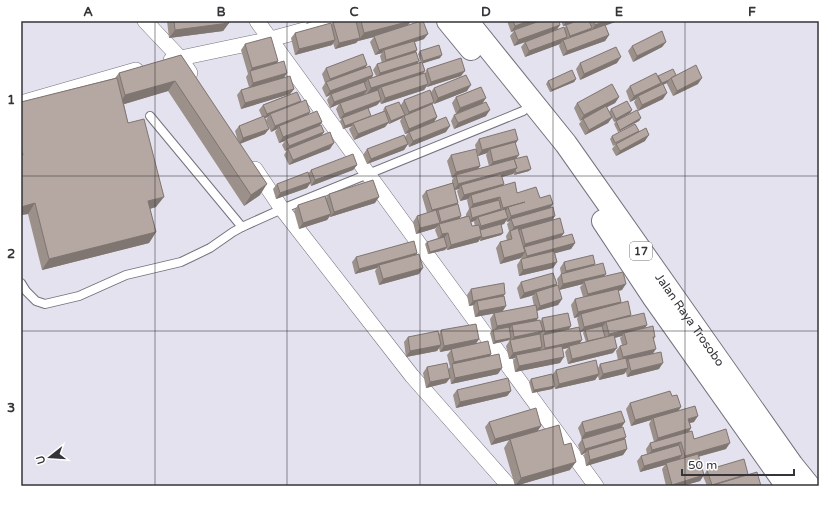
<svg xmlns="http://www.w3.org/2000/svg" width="840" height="507" font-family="'Varela Round',sans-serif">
  <rect width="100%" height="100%" fill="#e5e2ef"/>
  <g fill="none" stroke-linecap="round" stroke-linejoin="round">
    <defs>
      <g id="lane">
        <polyline points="150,116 242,227 282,209 523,111"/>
        <polyline points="21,283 26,291 36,301 45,304 79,296 126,275 181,262 210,248 233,232 242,227"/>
      </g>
      <g id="street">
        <polyline points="145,21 180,58 190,73"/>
        <polyline points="257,21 368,174 596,486"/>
        <polyline points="171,60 271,39 337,21"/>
        <polyline points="21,103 136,70"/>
        <polyline points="255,169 282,209 412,376 509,486"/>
      </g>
      <g id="highway">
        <polyline points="448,21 471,49"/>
        <path id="s1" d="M 467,21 L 566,144 L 792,465 L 809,486"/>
        <polyline points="603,221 654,298 787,486"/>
      </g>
    </defs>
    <use href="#lane" stroke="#75727d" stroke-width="10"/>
    <use href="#street" stroke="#75727d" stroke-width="16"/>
    <use href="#highway" stroke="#75727d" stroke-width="24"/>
    <use href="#lane" stroke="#fff" stroke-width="8"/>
    <use href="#street" stroke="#fff" stroke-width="15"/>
    <use href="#highway" stroke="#fff" stroke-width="22"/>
  </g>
  <g fill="#9c908a" fill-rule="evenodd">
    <polygon points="167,21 229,21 229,23 223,31 169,38"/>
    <polygon points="338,21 411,21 408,25 424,39 415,42 417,50 416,52 418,63 421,62 418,54 420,51 440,58 422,63 423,73 425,73 427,69 461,76 427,87 427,86 424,90 381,104 380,102 377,105 368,109 370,117 384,111 383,110 385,107 401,105 404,100 431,92 434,88 467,91 434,104 433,103 432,104 437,117 434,122 446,132 409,147 408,144 404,150 367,164 363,155 367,149 405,137 408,133 405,134 400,121 402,118 389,124 388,123 385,127 354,140 349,129 352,126 343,129 340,121 342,118 340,119 336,109 339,104 330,108 327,100 330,95 326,97 322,88 325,83 322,74 326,68 366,67 373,75 372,78 376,76 373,70 377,64 382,63 380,56 382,53 375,55 370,42 374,37 358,41 356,43 335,49 333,43 332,45 295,55 291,38 295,33 331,25 333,22"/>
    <polygon points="507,21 538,21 538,22 560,25 556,30 564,28 566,26 563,26 561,21 618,21 605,25 609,35 605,41 563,56 559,46 560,44 525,57 521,47 525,42 514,46 510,36 514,31 511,32"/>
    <polygon points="666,42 662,47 633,62 628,51 632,46"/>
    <polygon points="245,44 278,61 276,64 287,73 284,77 294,89 290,94 301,101 299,103 308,115 322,122 319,126 324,132 321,136 330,149 289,165 284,155 287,150 285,151 282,145 285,141 279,143 275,132 277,129 271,132 266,120 268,117 265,118 265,134 240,144 260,195 244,206 168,91 124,104 128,123 156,207 150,209 156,232 149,243 42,270 28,214 21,215 21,102 115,78 119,73 181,55 238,141 235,131 239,126 262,117 259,110 263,105 290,94 241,109 237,95 241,90 249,87 246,77 248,74 241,50"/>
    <polygon points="580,63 617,63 580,80 576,69"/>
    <polygon points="676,75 698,84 673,96 667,84 667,83 663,85 663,99 638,111 634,102 636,99 630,102 626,91 630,86 658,77 658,76"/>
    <polygon points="576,79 574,82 550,92 546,84 548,81"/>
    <polygon points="481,87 456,114 452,103 456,97"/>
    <polygon points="619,97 615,103 607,107 609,112 611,109 632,110 630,113 614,122 612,118 608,123 585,135 579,124 582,120 580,121 574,108 577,103"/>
    <polygon points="454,115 486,116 454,129 451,121"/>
    <polygon points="641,118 639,121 618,132 614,124 616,121"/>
    <polygon points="639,131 645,141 616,156 612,149 615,145 613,146 610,139 612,136"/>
    <path d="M 479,139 L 516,143 L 516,159 L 529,171 L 514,175 L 513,173 L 513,174 L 502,177 L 504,184 L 503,186 L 517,193 L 540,198 L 553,204 L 550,208 L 552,221 L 561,237 L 575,243 L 571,249 L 555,253 L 557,262 L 553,268 L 519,276 L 517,265 L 521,259 L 522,259 L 522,257 L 521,258 L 500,264 L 496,248 L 500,242 L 507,241 L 506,236 L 509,231 L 507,224 L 510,221 L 507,222 L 506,220 L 504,224 L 501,225 L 503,233 L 501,235 L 480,241 L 480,239 L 478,242 L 447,250 L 446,248 L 445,250 L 428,254 L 425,244 L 427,242 L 438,238 L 435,230 L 437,227 L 437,226 L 436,228 L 416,234 L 413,222 L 417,216 L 427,213 L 422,196 L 426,191 L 452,183 L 452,180 L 454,177 L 452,178 L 447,161 L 451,155 L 480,166 L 478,169 L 489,166 L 486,155 L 487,153 L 478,156 L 475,145 ZM 459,189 L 457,191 L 460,201 L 468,199 L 467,200 L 469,209 L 466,214 L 466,216 L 460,218 L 457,205 L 458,203 L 455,190 ZM 475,221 L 474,222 L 475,226 L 472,226 L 471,222 Z"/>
    <polygon points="357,165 353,170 311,186 310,183 307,188 276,199 273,189 277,184 308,174 311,170"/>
    <polygon points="329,194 375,203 330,217 330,216 327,220 299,229 294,211 298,205 326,198"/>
    <polygon points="417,253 416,255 419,274 379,285 375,271 377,268 355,274 352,262 356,257"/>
    <path d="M 564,262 L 595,264 L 594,265 L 606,274 L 603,277 L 622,290 L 618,291 L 621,302 L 620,303 L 631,315 L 630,316 L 647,325 L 645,328 L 655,337 L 654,339 L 653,354 L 659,369 L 627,377 L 626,372 L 624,374 L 599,380 L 598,376 L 595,380 L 555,389 L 554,386 L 552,389 L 532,393 L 529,382 L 531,379 L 552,375 L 556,370 L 598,368 L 600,364 L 618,360 L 616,351 L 620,346 L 622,345 L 620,338 L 622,336 L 615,338 L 613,353 L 568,364 L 565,352 L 568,348 L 563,349 L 560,363 L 515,372 L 513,361 L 515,358 L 509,359 L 506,346 L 510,340 L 493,344 L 490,333 L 492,330 L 490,319 L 494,313 L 534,306 L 532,297 L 534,295 L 520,299 L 517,288 L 521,282 L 557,284 L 555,286 L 562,299 L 558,305 L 537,311 L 538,318 L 537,320 L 541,321 L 542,318 L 569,329 L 579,327 L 577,319 L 578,317 L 574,318 L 571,305 L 575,299 L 583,297 L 580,287 L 583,284 L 559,290 L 557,279 L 561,274 L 560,268 ZM 584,331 L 583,333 L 586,342 L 580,343 L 580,332 Z"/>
    <polygon points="471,289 504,296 506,306 502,312 475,317 473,307 474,305 469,306 467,295"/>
    <polygon points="441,330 479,339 475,344 491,354 490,356 498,374 451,384 450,378 446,383 426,388 423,373 427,367 448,370 450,367 447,355 451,350 440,352 439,348 437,351 406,357 404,342 408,337 439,334"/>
    <polygon points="457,390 511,391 507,396 456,408 453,395"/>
    <polygon points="672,396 678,411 694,422 690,423 691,428 689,432 694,439 726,449 698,457 704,475 707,470 748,474 747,475 761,486 707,486 703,476 700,481 682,486 666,486 662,469 665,465 640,472 637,461 641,456 647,454 646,449 650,443 654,442 649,424 651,420 631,426 626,409 630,403"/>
    <polygon points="489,422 541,426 537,431 570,470 515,486 504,448 509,440 491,445 485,427"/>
    <polygon points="582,422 621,427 626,437 624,439 627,449 623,455 586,466 584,455 585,453 581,455 578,445 582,439 578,428"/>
  </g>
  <g fill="#7f7571">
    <polygon points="308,21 316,21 306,24"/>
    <polygon points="411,21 405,29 374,36 374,37 358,41 364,33"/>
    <polygon points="529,21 538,21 537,22 511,32 515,26"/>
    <polygon points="567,21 578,21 563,26"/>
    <polygon points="606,21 618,21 591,31 595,25"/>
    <polygon points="229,23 223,31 169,38 175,30"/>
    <polygon points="560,25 556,31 514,46 518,40"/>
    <polygon points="592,28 588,34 566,41 570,36"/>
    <polygon points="428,34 424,39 384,52 384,50 382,53 375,55 379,50"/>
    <polygon points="609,35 605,41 563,56 567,51"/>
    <polygon points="567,37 564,43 563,40 560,44 525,57 529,51"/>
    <polygon points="360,38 356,43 335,49 339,43"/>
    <polygon points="335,40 332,45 295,55 299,49"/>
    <polygon points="666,42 662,47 633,62 637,56"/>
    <polygon points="417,50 413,55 382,65 386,60"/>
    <polygon points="442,55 440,58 421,64 423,61"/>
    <polygon points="621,57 617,63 580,80 584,74"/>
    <polygon points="278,61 274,66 250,72 252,68"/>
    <polygon points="419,61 415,67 376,79 380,73"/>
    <polygon points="367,65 363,71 326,85 330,79"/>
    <polygon points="425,71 421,76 381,87 378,90 367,94 371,88"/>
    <polygon points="465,71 461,76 427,87 431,82"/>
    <polygon points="287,73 283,79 249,89 253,83"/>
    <polygon points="373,75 369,81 368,79 366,82 331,95 331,94 330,95 326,97 330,91"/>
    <polygon points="702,78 698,84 673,96 677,91"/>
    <polygon points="576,79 574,82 550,92 552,90"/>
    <polygon points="669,80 667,83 660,86 662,83"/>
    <polygon points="175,81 168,91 118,106 125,95"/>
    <polygon points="661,83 657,89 638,96 636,99 630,102 634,96"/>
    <polygon points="428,84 424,90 381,104 385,98"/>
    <polygon points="471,85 467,91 434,104 438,98"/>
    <polygon points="294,89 290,94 241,109 245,103"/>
    <polygon points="367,90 363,96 340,103 339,104 330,108 334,102"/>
    <polygon points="667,93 663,99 638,111 642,105"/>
    <polygon points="619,97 615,103 584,119 583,119 580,121 584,115"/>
    <polygon points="486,98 482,104 456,114 460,108"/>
    <polygon points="381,100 377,105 340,119 344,114"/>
    <polygon points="301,101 297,106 270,114 268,117 263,119 267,114"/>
    <polygon points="434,102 430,107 405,118 409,112"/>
    <polygon points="490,110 486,116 454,129 458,123"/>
    <polygon points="632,110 630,113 614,122 616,119"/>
    <polygon points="310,112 306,118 279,126 277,129 271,132 275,126"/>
    <polygon points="405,115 402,118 389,124 391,121"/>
    <polygon points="371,116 353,123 352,126 343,129 345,126"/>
    <polygon points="437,117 433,123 409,132 408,133 405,134 409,129"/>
    <polygon points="612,117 608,123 585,135 589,130"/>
    <polygon points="641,118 639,121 618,132 620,130"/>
    <polygon points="322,122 318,128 286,139 285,141 279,143 283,137"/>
    <polygon points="389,122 385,127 354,140 358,134"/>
    <polygon points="450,126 446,132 409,147 413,141"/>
    <polygon points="269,129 265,134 239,144 243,138"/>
    <polygon points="324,132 320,137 288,149 287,150 285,151 289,146"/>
    <polygon points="649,135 645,141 616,156 620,151"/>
    <polygon points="518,140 514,146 490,149 487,153 478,156 482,150"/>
    <polygon points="334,143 330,149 289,165 293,160"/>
    <polygon points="408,144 404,150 367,164 371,159"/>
    <polygon points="519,155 515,160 489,167 493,162"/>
    <polygon points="357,165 353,170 311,186 315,180"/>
    <polygon points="480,166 476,171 456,175 454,177 452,178 456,172"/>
    <polygon points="517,168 513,174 462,188 461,185 459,189 454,190 458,184"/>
    <polygon points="531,169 529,171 514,175 516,173"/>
    <polygon points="311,182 307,188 276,199 280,193"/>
    <polygon points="267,184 260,195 244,206 251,195"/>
    <polygon points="504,184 500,190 471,195 468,199 460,201 464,195"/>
    <polygon points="164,197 156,207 141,211 148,201"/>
    <polygon points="379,197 375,203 330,217 334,212"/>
    <polygon points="500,197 496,203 470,209 473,204"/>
    <polygon points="525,202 521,207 508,207 505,212 499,213 503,208"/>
    <polygon points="35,203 28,214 21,215 21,207"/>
    <polygon points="458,203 454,208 438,210 436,213 428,216 432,210"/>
    <polygon points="553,204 549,210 511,219 510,221 507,222 511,216"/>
    <polygon points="501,209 497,215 478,217 475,221 468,223 472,218"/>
    <polygon points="331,214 327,220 299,229 303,223"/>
    <polygon points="461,216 457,222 440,225 441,222"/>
    <polygon points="555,216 551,222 521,229 520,230 510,233 514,227"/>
    <polygon points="508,218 504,224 477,231 481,226"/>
    <polygon points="440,223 436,228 416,234 420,228"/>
    <polygon points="156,232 149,243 42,270 49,259"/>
    <polygon points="448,233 444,238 438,240 442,234"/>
    <polygon points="503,233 501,235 480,241 482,238"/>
    <polygon points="564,233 560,239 524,247 523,249 521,250 525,244"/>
    <polygon points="482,236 478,242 447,250 451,245"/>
    <polygon points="575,243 571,249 523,262 527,256"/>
    <polygon points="447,247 445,250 428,254 430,252"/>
    <polygon points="525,252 521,258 500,264 504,258"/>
    <polygon points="417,253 413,259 379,265 377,268 355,274 359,269"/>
    <polygon points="557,262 553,268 519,276 523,270"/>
    <polygon points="595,264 591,270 562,277 566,271"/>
    <polygon points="423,268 419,274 379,285 383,279"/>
    <polygon points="606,274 602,279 584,281 583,284 559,290 563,284"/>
    <polygon points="557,284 553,290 536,292 534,295 520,299 524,293"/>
    <polygon points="626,284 622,290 584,299 588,294"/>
    <polygon points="505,294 501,300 477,301 474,305 469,306 473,301"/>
    <polygon points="562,299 558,305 536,311 540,306"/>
    <polygon points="621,302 617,307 581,314 578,317 574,318 578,312"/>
    <polygon points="506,306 502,312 475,317 479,311"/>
    <polygon points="631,315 627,320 606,322 603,326 586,331 585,330 584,331 580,332 584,327"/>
    <polygon points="538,318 534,324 512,325 510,329 493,332 497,326"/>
    <polygon points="647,325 643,330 624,333 622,336 605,340 609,334"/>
    <polygon points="571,326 567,332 543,335 545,332"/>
    <polygon points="543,331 539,336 510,342 514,337"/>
    <polygon points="511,338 509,340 493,344 495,341"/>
    <polygon points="479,339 475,345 440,352 444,346"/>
    <polygon points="582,340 578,346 569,346 568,348 541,353 545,348"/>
    <polygon points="441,345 437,351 406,357 410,351"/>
    <polygon points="542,347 538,353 516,355 515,358 509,359 513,353"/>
    <polygon points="617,348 613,353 568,364 572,359"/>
    <polygon points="656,349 652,355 628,359 627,361 619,363 623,357"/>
    <polygon points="491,354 487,360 452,364 454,362"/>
    <polygon points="564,357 560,363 515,372 519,366"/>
    <polygon points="663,363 659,369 627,377 631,371"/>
    <polygon points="502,368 498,374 451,384 455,378"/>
    <polygon points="628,368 624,374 599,380 603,374"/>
    <polygon points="599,374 595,380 555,389 559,384"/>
    <polygon points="450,378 446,383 426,388 430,382"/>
    <polygon points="555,386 552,389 532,393 534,390"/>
    <polygon points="511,391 507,396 456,408 460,402"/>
    <polygon points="681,407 677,413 653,418 651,420 631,426 635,420"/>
    <polygon points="698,416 694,422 684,424 688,419"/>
    <polygon points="625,422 621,428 581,439 585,433"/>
    <polygon points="541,426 537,432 491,445 495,439"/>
    <polygon points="691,428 687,434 654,443 658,438"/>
    <polygon points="626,437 622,443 588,450 585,453 581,455 585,449"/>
    <polygon points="681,442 677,447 648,456 652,450"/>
    <polygon points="730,443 726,449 681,461 685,456"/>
    <polygon points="627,449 623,455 586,466 590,460"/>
    <polygon points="682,455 678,461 666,463 665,465 640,472 644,466"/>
    <polygon points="576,462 570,470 515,486 521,478"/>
    <polygon points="704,475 700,481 682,486 671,486 672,485"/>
  </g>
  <g fill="#b5a7a1" stroke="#7f7571">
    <polygon points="174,21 229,21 229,23 175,30"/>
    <polygon points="338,21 356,21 360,38 339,43 333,22"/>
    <polygon points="361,21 411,21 364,33"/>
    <polygon points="421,21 423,21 428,34 379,50 374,36"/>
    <polygon points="513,21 529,21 515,26"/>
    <polygon points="540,21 559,21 560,25 518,40 514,30"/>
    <polygon points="577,21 589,21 592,28 570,36 566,25"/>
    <polygon points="593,21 606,21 595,25"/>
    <polygon points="331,23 335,40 299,49 295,33"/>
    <polygon points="605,25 609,35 567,51 563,40"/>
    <polygon points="564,27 567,37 529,51 525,42"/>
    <polygon points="662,31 666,42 637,56 632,46"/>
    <polygon points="271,37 278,61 252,68 245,44"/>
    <polygon points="414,41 417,50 386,60 384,50"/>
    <polygon points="439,45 442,55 423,61 420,51"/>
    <polygon points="616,47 621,57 584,74 580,63"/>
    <polygon points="416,52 419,61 380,73 377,64"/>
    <polygon points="363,54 367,65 330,79 326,68"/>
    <polygon points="181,55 267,184 251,195 175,81 125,95 119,73"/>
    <polygon points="461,58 465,71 431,82 427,69"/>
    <polygon points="284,61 287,73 253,83 250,71"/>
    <polygon points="422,62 425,71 371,88 368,79"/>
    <polygon points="696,65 702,78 677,91 671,78"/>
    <polygon points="370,66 373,75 330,91 326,82"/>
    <polygon points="673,69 676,75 671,78 669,80 662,83 658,76"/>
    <polygon points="572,70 576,79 552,90 548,81"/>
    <polygon points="425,73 428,84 385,98 381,87"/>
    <polygon points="656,73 661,83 634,96 630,86"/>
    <polygon points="466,75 471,85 438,98 434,88"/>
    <polygon points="290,76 294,89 245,103 241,90"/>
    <polygon points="117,78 128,123 144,119 164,197 148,201 156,232 49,259 35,203 21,207 21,155 23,155 21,148 21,102"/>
    <polygon points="364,82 367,90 334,102 331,94"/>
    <polygon points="612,84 619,97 584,115 577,103"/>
    <polygon points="663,84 667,93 642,105 638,96"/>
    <polygon points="481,87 486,98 460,108 456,97"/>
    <polygon points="378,90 381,100 344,114 340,103"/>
    <polygon points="430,90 434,102 409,112 404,100"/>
    <polygon points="297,92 301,101 267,114 263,105"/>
    <polygon points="306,100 310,112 275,126 270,114"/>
    <polygon points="627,101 632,110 616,119 611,109"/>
    <polygon points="399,102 405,115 391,121 385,107"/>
    <polygon points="486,102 490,110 458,123 454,115"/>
    <polygon points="432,104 437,117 409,129 404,116"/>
    <polygon points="606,106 612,117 589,130 583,119"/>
    <polygon points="368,108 371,116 345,126 342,118"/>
    <polygon points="637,110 641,118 620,130 616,121"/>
    <polygon points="317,111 322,122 283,137 279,126"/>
    <polygon points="385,111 389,122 358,134 353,123"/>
    <polygon points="264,116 269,129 243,138 239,126"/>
    <polygon points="446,117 450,126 413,141 409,132"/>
    <polygon points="635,124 639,131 615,143 612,136"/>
    <polygon points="321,125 324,132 289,146 286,139"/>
    <polygon points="646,128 649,135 620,151 616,144"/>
    <polygon points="515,129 518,140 482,150 479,139"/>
    <polygon points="330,132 334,143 293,160 288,149"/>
    <polygon points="404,135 408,144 371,159 367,149"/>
    <polygon points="515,142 519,155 493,162 490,149"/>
    <polygon points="476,149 480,166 456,172 451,155"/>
    <polygon points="353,154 357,165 315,180 311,170"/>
    <polygon points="527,156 531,169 516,173 515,170 517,168 514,159"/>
    <polygon points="514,159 517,168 458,184 456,175"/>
    <polygon points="308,172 311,182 280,193 277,184"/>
    <polygon points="501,174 504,184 464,195 461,185"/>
    <polygon points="373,180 379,197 334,212 329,194"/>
    <polygon points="515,182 517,193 536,187 540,198 550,195 553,204 511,216 508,207 525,202 503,208 500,197 473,204 471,195"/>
    <polygon points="453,183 458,203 432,210 426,191"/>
    <polygon points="325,196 331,214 303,223 298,205"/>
    <polygon points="499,200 501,209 472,218 470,208"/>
    <polygon points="458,204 461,216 441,222 438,210"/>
    <polygon points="553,207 555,216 514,227 511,219"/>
    <polygon points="505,209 508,218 481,226 478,217"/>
    <polygon points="436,210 440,223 420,228 417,216"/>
    <polygon points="469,216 472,226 479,225 482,236 451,245 448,233 442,234 439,224"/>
    <polygon points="560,218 564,233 525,244 521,229"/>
    <polygon points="501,224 503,233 482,238 480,230"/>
    <polygon points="518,228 525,252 504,258 500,242 512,239 510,231"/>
    <polygon points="572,234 575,243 527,256 524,247"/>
    <polygon points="444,237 447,247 430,252 427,242"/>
    <polygon points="414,241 417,253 359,269 356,257"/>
    <polygon points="554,251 557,262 523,270 521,259"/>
    <polygon points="419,254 423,268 383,279 379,265"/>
    <polygon points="593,255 595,264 566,271 564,262"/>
    <polygon points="603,263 606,274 563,284 561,274"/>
    <polygon points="623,272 626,284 588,294 584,281"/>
    <polygon points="553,273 557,284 524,293 521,282"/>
    <polygon points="504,283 505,294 473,301 471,289"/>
    <polygon points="558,285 562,299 540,306 536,292"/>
    <polygon points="618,289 621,302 578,312 575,299"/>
    <polygon points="504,296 506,306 479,311 477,301"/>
    <polygon points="628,301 631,315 584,327 581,314"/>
    <polygon points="536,305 538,318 497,326 494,313"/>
    <polygon points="568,313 571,326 545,332 542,318"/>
    <polygon points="644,313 647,325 609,334 606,322"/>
    <polygon points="540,320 543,331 514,337 512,325"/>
    <polygon points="476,324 479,339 444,346 441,330"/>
    <polygon points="602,326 605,337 588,341 585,330"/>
    <polygon points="653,326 655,337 653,337 656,349 623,357 620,346 627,344 624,333"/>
    <polygon points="509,327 511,338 495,341 493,330"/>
    <polygon points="579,327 582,340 545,348 543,335"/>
    <polygon points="438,331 441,345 410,351 408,337"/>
    <polygon points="540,334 542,347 513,353 510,340"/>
    <polygon points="614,335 617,348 572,359 569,346"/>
    <polygon points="488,341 491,354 454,362 451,349"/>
    <polygon points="562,346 564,357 519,366 516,355"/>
    <polygon points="661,352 663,363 631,371 628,359"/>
    <polygon points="499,354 502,368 455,378 452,364"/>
    <polygon points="626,358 628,368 603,374 600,364"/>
    <polygon points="596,360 599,374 559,384 556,370"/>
    <polygon points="447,363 450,378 430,382 427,367"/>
    <polygon points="552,374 555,386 534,390 531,379"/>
    <polygon points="508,378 511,391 460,402 457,390"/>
    <polygon points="670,391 672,396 677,395 681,407 635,420 630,403"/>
    <polygon points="695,406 698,416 688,419 691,428 658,438 653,418"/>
    <polygon points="536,408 541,426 495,439 489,422"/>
    <polygon points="621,411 625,422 585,433 582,422"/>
    <polygon points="559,425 564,445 571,443 576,462 521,478 510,439"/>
    <polygon points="623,427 626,437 585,449 582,439"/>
    <polygon points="726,429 730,443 685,456 681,442 652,450 650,443 692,431 694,439"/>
    <polygon points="625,439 627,449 590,460 588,450"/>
    <polygon points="679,445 682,455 644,466 641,456"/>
    <polygon points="698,454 704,475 672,485 666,463"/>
    <polygon points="744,459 748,474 712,485 707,470"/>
    <polygon points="757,472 761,486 710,486"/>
  </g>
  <path fill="none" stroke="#353439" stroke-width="1" stroke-opacity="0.55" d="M 155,21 L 155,486M 287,21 L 287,486M 420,21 L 420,486M 553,21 L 553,486M 685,21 L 685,486M 21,176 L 819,176M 21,331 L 819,331"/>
  <g text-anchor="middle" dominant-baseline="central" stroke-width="4" stroke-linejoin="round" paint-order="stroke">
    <rect fill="#fff" stroke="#727174" stroke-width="1" x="630" y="242" width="22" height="18" rx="3"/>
    <g font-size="11" font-weight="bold" fill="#353439">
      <text x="641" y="251">17</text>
    </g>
    <g font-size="12" fill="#353439" stroke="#fff">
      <text stroke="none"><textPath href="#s1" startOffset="373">Jalan Raya Trosobo</textPath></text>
    </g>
  </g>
  <rect width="840" height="507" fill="none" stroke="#ffffff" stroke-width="44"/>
  <g transform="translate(50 457) rotate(253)" stroke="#ffffff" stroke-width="3" paint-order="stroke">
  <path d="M0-3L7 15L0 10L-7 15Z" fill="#353439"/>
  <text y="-6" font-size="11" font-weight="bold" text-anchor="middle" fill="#353439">U</text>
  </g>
  <path d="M682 469v6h112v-6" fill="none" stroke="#353439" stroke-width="2"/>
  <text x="688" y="469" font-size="12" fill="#353439" stroke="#ffffff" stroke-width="3" paint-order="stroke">50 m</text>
  <rect x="22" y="22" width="796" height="463" fill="none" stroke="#353439" stroke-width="1.5"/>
  <g font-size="13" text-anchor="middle" font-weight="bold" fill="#353439">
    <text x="88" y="16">A</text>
    <text x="221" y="16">B</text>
    <text x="354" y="16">C</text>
    <text x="486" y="16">D</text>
    <text x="619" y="16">E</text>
    <text x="752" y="16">F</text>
    <text x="11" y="104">1</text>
    <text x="11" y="258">2</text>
    <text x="11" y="412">3</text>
  </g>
</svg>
